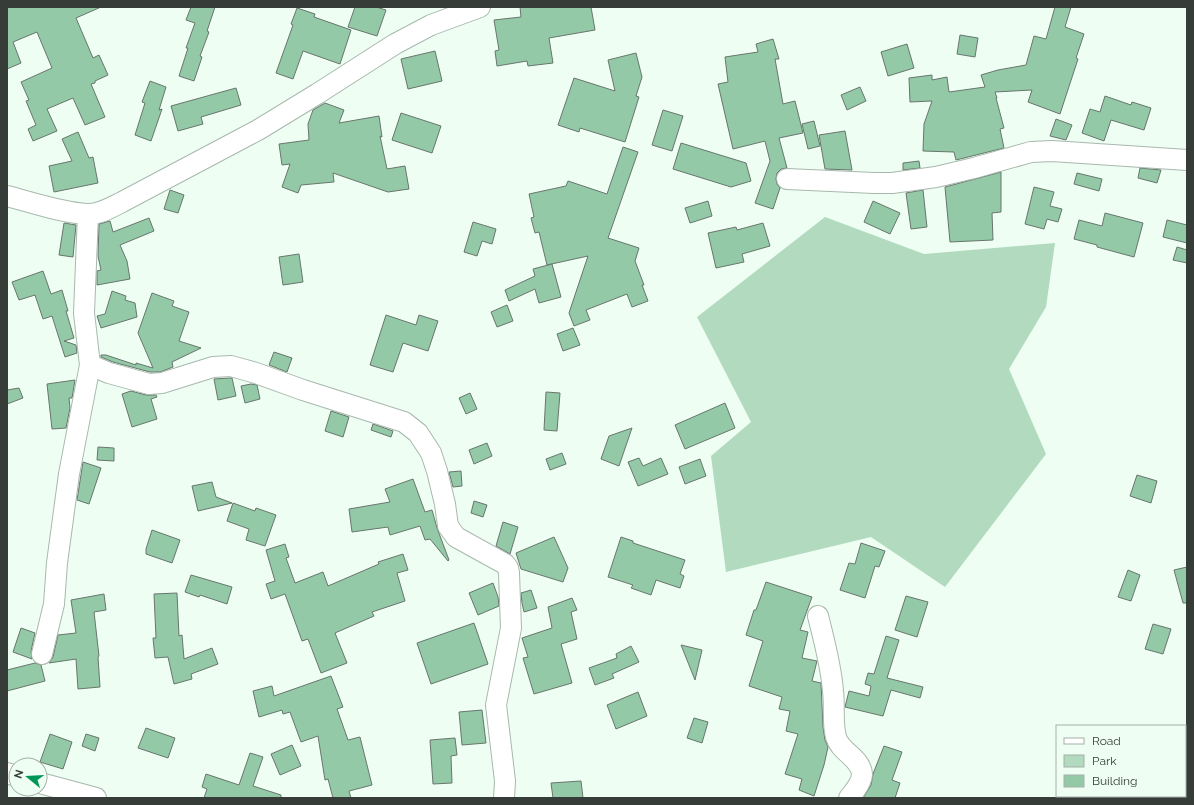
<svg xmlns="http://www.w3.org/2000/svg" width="1194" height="805" font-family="Raleway,sans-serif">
  <rect width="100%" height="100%" fill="#eefef3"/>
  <polygon fill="#b2dabf" points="825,217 924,254 1055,243 1046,307 1009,369 1046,454 945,587 871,537 726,572 711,456 751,422 697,317"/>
  <g fill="#93c9a6" stroke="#68766d">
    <polygon points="7,7 101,7 76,18 93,58 99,55 108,75 95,81 95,83 91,84 105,117 85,125 73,98 47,109 57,131 33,141 28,129 36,125 26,101 29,100 21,82 52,68 37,32 13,42 21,63 7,69"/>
    <polygon points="191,7 215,7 207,31 209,32 200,56 202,57 194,81 179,76 188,48 186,48 195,23 186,20"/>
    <polygon points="355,7 376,7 386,10 377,36 348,27"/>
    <polygon points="520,7 591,7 595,30 549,38 553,63 528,66 527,61 497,66 495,51 499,50 494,20 521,17"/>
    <polygon points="1055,7 1071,7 1065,27 1084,34 1076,58 1078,59 1060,114 1028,102 1032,90 995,92 997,98 996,98 1004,128 1000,129 1004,148 956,160 954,152 923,151 924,124 932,101 910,102 909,78 932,75 932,80 947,77 949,92 985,87 981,75 998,70 1026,65 1034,36 1046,39"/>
    <polygon points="297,8 315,14 314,17 351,30 340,64 303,51 293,79 276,73 293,25 291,24"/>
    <polygon points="960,35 978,38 975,57 957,54"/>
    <polygon points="773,39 779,59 775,59 783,104 795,101 803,133 779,138 787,168 781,169 777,173 776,179 777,184 780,188 773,209 755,203 770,161 765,141 733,149 718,84 728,82 725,57 758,52 756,44"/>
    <polygon points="907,44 914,68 888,76 881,52"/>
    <polygon points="435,51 442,81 408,89 401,59"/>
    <polygon points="636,53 642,77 636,96 639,97 625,142 580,128 579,132 558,125 574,78 615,91 608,60"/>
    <polygon points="150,81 166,87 159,110 162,109 151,141 135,135 145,103 142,102"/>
    <polygon points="860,87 866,101 847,110 841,95"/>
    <polygon points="236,88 241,105 201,117 203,124 178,131 171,106"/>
    <polygon points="1105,96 1131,105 1132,102 1151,108 1144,130 1111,120 1104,141 1082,133 1090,109 1100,112"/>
    <polygon points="325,103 344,110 339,123 379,116 382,137 380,136 387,169 405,166 409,189 388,192 333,173 334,182 301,185 298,193 282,187 290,164 282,165 279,144 309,140 308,124 313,110"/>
    <polygon points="663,110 683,116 672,151 652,145"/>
    <polygon points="401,113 441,126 432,153 392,140"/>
    <polygon points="1056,119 1072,125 1066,140 1050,136"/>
    <polygon points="814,121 820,146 808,149 802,124"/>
    <polygon points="845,131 852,170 825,169 819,135"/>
    <polygon points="78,132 89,158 93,157 98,183 54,192 49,166 72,161 62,139"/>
    <polygon points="681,143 746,163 751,181 731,187 673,169"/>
    <polygon points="623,147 638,152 608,238 639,248 635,261 644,285 642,285 648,301 632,307 627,294 586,310 590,320 574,326 569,313 588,256 547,265 539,232 535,233 531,218 534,217 529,194 566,186 568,181 607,194"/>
    <polygon points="919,161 920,168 903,170 903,163"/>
    <polygon points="1140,168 1161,170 1157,183 1138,178"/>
    <polygon points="1001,172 1001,212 992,213 993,240 950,242 945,187"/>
    <polygon points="1077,173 1102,179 1099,191 1074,184"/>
    <polygon points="1034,187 1054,192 1050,206 1062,209 1058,222 1047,219 1044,229 1025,224"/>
    <polygon points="170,190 184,195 178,213 164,209"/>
    <polygon points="923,190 927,227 911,229 906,193"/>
    <polygon points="708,201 712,216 690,223 685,208"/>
    <polygon points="873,201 900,213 890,234 864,222"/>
    <polygon points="1105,213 1143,223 1134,257 1097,247 1097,245 1074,239 1079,220 1102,226"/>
    <polygon points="149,218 154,231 120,245 127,261 130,279 97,285 97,271 101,270 98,256 99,224 110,221 113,232"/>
    <polygon points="1167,220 1187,225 1187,243 1163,237"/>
    <polygon points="473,222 496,229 492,244 482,241 477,256 464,252"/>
    <polygon points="64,223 76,225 73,257 59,255"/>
    <polygon points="763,223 770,246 742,254 744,262 716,268 708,233 736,227 737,230"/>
    <polygon points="1177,247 1187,250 1187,263 1173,260"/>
    <polygon points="299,254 303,282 283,285 279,257"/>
    <polygon points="552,264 561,297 539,303 535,289 509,301 505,290 535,276 533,269"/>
    <polygon points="43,271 51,294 62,290 68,311 66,311 74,338 64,341 76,345 77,353 65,357 52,316 43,319 35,295 19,300 12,282"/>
    <polygon points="112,291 126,296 125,300 135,303 137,317 101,328 97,316 105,314"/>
    <polygon points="152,293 174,301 172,306 189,312 179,341 201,348 172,362 173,367 160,372 150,372 113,362 101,357 101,355 106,355 136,365 136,363 153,368 138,333"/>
    <polygon points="507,305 513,321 497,327 491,312"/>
    <polygon points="386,315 416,325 419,315 438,321 428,351 403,343 393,372 370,365"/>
    <polygon points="573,328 580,345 563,351 557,334"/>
    <polygon points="274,352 292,358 287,372 269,365"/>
    <polygon points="230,378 232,378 236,396 218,400 214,379"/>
    <polygon points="75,380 72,398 69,398 70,408 66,428 52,429 47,384"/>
    <polygon points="251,384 257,385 260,399 245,403 241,386"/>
    <polygon points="19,388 23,398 7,404 7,390"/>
    <polygon points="131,391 146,395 156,395 157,397 151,399 157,419 132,427 122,394"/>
    <polygon points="546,392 560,393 557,431 544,430"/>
    <polygon points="470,393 477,409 466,414 459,398"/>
    <polygon points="725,403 735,428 685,449 675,425"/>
    <polygon points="331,411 349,417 343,437 325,431"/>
    <polygon points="373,424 393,431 391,437 371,430"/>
    <polygon points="632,428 619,466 601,459 609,436"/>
    <polygon points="487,443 492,456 474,464 469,450"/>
    <polygon points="98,447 114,448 114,461 97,460"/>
    <polygon points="562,453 566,464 550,470 546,459"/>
    <polygon points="639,458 643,466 661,458 668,474 638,486 628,462"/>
    <polygon points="700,459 706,476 685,484 679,467"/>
    <polygon points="83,462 101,468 89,504 77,500"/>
    <polygon points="461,471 462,486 453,487 449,472"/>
    <polygon points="1137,475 1157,481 1151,503 1130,496"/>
    <polygon points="413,479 425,512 432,510 437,528 449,560 448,561 430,539 425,540 420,526 390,535 388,527 352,532 349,509 390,502 385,489"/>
    <polygon points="212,482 216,497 232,503 198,511 192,486"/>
    <polygon points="474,501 487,505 483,517 471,513"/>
    <polygon points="233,503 255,511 256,508 276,515 265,546 246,540 249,529 227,521"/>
    <polygon points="503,522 518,527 510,554 496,546"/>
    <polygon points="152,530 180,540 172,563 146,554 146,549"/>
    <polygon points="554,537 568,568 563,582 521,569 516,553"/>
    <polygon points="621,537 633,541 633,543 685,560 680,574 684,576 680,588 656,580 651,595 631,588 633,585 608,577"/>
    <polygon points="861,543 885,551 879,567 875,566 865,598 840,590 849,563 855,564"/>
    <polygon points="285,544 289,557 286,558 295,583 323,572 328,586 379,564 378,562 403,554 408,570 397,573 405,601 372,612 374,616 335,633 347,663 321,673 308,639 302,641 285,594 271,599 266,584 275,581 266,550"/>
    <polygon points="1187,567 1187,603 1183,603 1174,570"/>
    <polygon points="1128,570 1140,575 1131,601 1118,597"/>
    <polygon points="191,575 232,587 227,604 200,595 199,597 185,592"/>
    <polygon points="766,582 812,597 800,630 808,632 802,658 817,661 812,681 821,683 823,727 825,740 828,747 824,765 814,796 799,790 802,779 785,774 798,734 786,731 790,711 779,709 782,697 749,686 763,641 746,635 754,610 756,610"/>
    <polygon points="493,583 498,597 499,606 478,615 469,593"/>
    <polygon points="531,590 537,608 524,612 522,603 521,593"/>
    <polygon points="177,593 179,636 182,635 184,659 212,648 218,664 191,674 192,679 174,684 168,657 155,658 153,638 156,638 154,594"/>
    <polygon points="104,594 106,610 94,612 99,656 98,657 100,687 78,689 76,659 49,663 53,657 58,635 76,633 71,600"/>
    <polygon points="906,596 928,602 917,637 895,630"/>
    <polygon points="572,598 577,610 571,612 577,639 561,644 572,683 534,694 523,658 528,657 522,638 552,628 548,607"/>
    <polygon points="474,623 488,664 431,684 417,643"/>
    <polygon points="1153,624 1171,629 1163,654 1145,649"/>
    <polygon points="21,628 35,633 31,651 32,659 13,652"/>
    <polygon points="886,636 899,640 887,678 923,687 920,698 891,690 883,716 845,707 849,691 869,696 871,686 865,684 868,673 874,674"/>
    <polygon points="681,645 702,650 695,680"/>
    <polygon points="631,646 639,662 612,674 614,678 595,685 589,668 617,658 616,654"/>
    <polygon points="35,663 41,665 45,681 7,691 7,670"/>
    <polygon points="331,676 343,707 337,709 348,740 360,737 372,785 349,791 351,798 333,798 328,779 325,780 318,736 301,742 290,712 283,714 282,710 259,717 253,691 272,686 274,696"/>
    <polygon points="638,692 647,716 616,729 607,705"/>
    <polygon points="482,710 486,743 462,745 459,712"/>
    <polygon points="694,718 708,722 702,743 687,738"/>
    <polygon points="146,728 175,738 168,758 138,748"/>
    <polygon points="50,734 72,742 63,769 40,762"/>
    <polygon points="86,734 99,738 95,751 82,746"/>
    <polygon points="455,738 457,755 451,756 452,783 433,784 430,740"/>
    <polygon points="292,745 301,766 280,775 271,754"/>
    <polygon points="884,746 902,752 892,780 900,783 895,798 863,798 871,785 873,774"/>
    <polygon points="250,753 263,757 253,786 281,795 281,798 204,798 207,789 202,787 206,774 239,785"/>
    <polygon points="581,781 583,798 553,798 551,783"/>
  </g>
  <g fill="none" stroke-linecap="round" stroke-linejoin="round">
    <defs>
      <g id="minor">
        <polyline points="787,179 874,183 892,183 936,177 974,168 1031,152 1052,151 1187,160"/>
        <path d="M 7,196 C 30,202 63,213 87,214 C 99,215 112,207 122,202 L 258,130 L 317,94 L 395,44 L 431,25 L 480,7"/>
        <polyline points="90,365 109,373 149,384 162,383 213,367 231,366 256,373 303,390 404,422 418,433 431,453 437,471 445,504 448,526 456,537 505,564 508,568 509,573 511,628 496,705 505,781 504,798"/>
        <path d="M 818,616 C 824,640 831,665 833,691 C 835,706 832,722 836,737 C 840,752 861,758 862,774 C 862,781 854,792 849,798"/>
        <polyline points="42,654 54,604 57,563 69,474 90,365 84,313 88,214"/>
        <polyline points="7,773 16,776"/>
        <polyline points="40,783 96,798"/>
      </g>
    </defs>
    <use href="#minor" stroke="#a8b8ad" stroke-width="22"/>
    <use href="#minor" stroke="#fff" stroke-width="20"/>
  </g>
  <rect width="1194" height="805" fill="none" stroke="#363c38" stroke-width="16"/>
  <rect x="1056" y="725" width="130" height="72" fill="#eefef3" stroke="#a4b0a8"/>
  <rect x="1064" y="738" width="20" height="6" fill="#ffffff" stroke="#a4b0a8"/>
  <text x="1092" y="745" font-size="12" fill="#363c38">Road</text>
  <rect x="1064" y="755" width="20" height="12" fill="#b2dabf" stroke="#a4b0a8"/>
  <text x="1092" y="765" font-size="12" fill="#363c38">Park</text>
  <rect x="1064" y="775" width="20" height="12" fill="#93c9a6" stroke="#a4b0a8"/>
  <text x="1092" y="785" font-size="12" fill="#363c38">Building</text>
  <g transform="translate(28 777) rotate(288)"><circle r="19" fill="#eefef3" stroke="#a4b0a8"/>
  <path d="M0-3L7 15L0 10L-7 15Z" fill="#019657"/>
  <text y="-6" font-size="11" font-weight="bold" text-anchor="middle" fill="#363c38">N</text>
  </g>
</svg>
